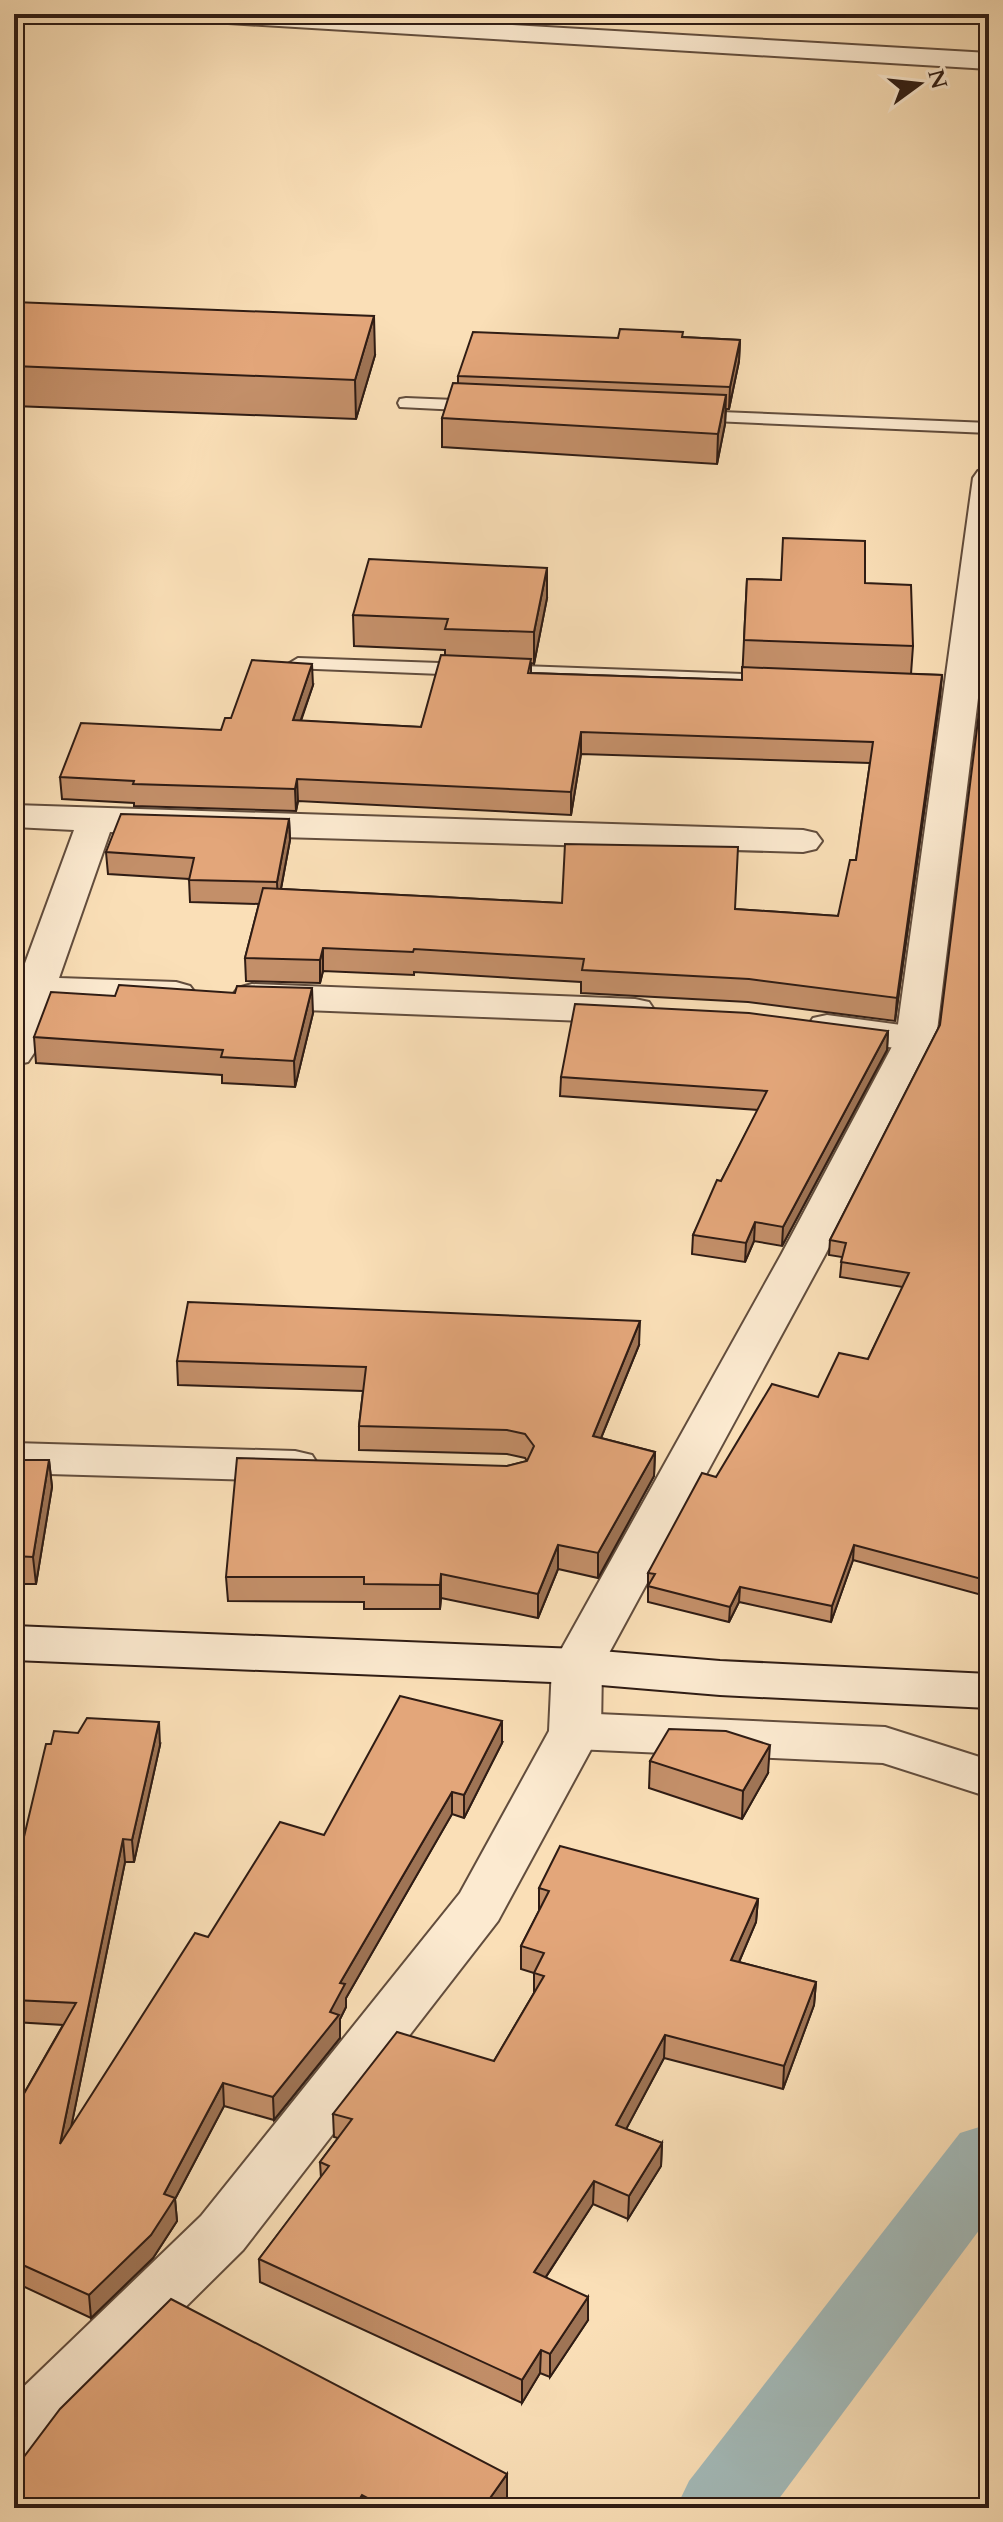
<svg xmlns="http://www.w3.org/2000/svg" width="1003" height="2522" font-family="Cardo,serif">
  <rect width="100%" height="100%" fill="#fadfb7"/>
  <filter id="stains"><feTurbulence type="fractalNoise" baseFrequency=".0025" numOctaves="4"/><feColorMatrix values="0 0 0 0 .2 0 0 0 0 .09 0 0 0 0 .02 0 0 0 .5 -.17"/></filter>
  <radialGradient id="worn" r=".72"><stop offset=".6" stop-color="#630" stop-opacity="0"/><stop offset="1" stop-color="#630" stop-opacity=".3"/></radialGradient>
  <g fill="none" stroke-linecap="round" stroke-linejoin="round">
    <polygon fill="#a3bab9" fill-rule="evenodd" points="989,2124 989,2217 772,2508 676,2508 689,2481 960,2133"/>
    <defs>
      <g id="service">
        <polygon points="406,398 479,401 487,406 479,411 400,407 398,403 400,399"/>
        <polygon points="696,411 989,423 989,433 690,420 688,416"/>
        <polygon points="298,658 771,675 781,681 771,687 291,668 288,664"/>
      </g>
      <g id="minor">
        <polygon points="184,14 323,14 989,53 989,69 196,21 187,19"/>
        <polygon points="14,805 803,830 816,833 822,841 816,849 803,852 110,832 59,978 176,982 190,986 196,994 190,1002 176,1006 51,1002 34,1053 28,1062 14,1065 14,977 20,977 74,830 14,827"/>
        <polygon points="252,984 635,999 649,1002 655,1011 649,1020 635,1023 252,1008 238,1004 232,996 238,988"/>
        <polygon points="827,1015 916,1027 930,1030 936,1039 930,1048 916,1051 813,1036 807,1027 813,1018"/>
        <polygon points="14,1443 295,1451 312,1455 319,1466 312,1477 295,1481 14,1473"/>
        <polygon points="575,1713 885,1727 989,1760 989,1797 883,1763 575,1749 557,1744 549,1731 557,1718"/>
      </g>
      <polygon id="tertiary" points="989,468 989,609 936,1039 825,1255 602,1666 601,1731 498,1921 243,2250 36,2455 14,2462 14,2396 201,2216 460,1893 549,1731 552,1666 781,1255 896,1039 973,478 978,471"/>
      <polygon id="secondary" points="14,1626 577,1649 720,1661 989,1674 989,1708 720,1695 577,1683 14,1660"/>
    </defs>
    <use href="#service" stroke="#624d3d" stroke-width="4"/>
    <use href="#minor" stroke="#624d3d" stroke-width="4"/>
    <use href="#tertiary" stroke="#624d3d" stroke-width="4"/>
    <use href="#secondary" stroke="#2f1c14" stroke-width="4"/>
    <use href="#service" fill="#fcead0" fill-rule="evenodd"/>
    <use href="#minor" fill="#fcead0" fill-rule="evenodd"/>
    <use href="#tertiary" fill="#fcead0" fill-rule="evenodd"/>
    <use href="#secondary" fill="#fcead0" fill-rule="evenodd"/>
  </g>
  <g fill="#c38f69" stroke="#2f1c14" stroke-width="2">
    <polygon points="14,302 375,355 356,419 14,406"/>
    <polygon points="682,337 740,340 739,361 729,409 726,409 725,424 717,464 442,447 442,418 458,384 458,376 618,338"/>
    <polygon points="747,579 865,583 913,646 911,674 942,675 940,696 895,1021 748,1002 581,993 581,982 414,972 414,975 323,971 320,983 246,981 245,958 259,904 190,902 189,879 108,874 106,852 289,819 290,840 281,889 562,903 735,909 838,916 856,860 870,763 581,754 571,815 298,801 296,811 134,806 134,803 62,799 60,777 221,730 231,718 313,685 301,721 421,727 445,656 445,650 354,646 353,615 547,598 534,664 531,663 531,673 742,680"/>
    <polygon points="989,672 989,1597 853,1560 831,1622 739,1602 729,1622 648,1602 648,1573 716,1477 868,1359 903,1287 840,1277 842,1257 829,1255 830,1240 940,1025"/>
    <polygon points="313,1013 295,1087 222,1083 222,1075 36,1063 34,1037"/>
    <polygon points="888,1031 887,1050 782,1246 754,1241 745,1262 692,1254 693,1235 758,1110 560,1096 561,1077"/>
    <polygon points="639,1345 601,1438 655,1452 654,1476 598,1578 558,1569 538,1618 441,1598 440,1609 364,1609 364,1602 228,1601 226,1577 507,1466 527,1461 525,1458 507,1454 359,1450 359,1426 363,1391 178,1385 177,1361"/>
    <polygon points="14,1460 49,1460 52,1487 36,1584 14,1584"/>
    <polygon points="502,1743 464,1818 452,1814 346,1998 346,2007 340,2019 340,2038 274,2120 224,2106 175,2199 177,2221 153,2258 91,2318 14,2282 14,2111 63,2025 14,2022 14,1879 160,1745 134,1862 125,1862 71,2127 208,1937 324,1835"/>
    <polygon points="650,1761 768,1773 742,1819 649,1788"/>
    <polygon points="539,1888 758,1899 756,1922 739,1962 816,1982 814,2005 783,2089 664,2058 626,2129 662,2143 661,2166 628,2219 593,2204 546,2277 588,2320 550,2377 540,2373 522,2403 260,2282 259,2259 321,2178 320,2162 338,2138 334,2137 333,2114 494,2061 534,1993 534,1973 521,1969 521,1946 539,1911"/>
    <polygon points="20,2462 507,2498 501,2508 14,2508"/>
  </g>
  <g fill="#9f7455" stroke="#2f1c14" stroke-width="2">
    <polygon points="374,316 375,355 356,419 355,380"/>
    <polygon points="740,340 739,361 729,409 730,387"/>
    <polygon points="726,395 725,424 717,464 718,434"/>
    <polygon points="547,568 547,598 534,664 534,632"/>
    <polygon points="312,664 313,685 293,742 293,720"/>
    <polygon points="942,675 940,696 895,1021 897,998"/>
    <polygon points="581,732 581,754 571,815 571,792"/>
    <polygon points="297,779 298,801 296,811 295,789"/>
    <polygon points="289,819 290,840 278,904 277,882"/>
    <polygon points="323,948 323,971 320,983 320,960"/>
    <polygon points="312,988 313,1013 295,1087 294,1061"/>
    <polygon points="888,1031 887,1050 782,1246 783,1227"/>
    <polygon points="755,1222 754,1241 745,1262 746,1243"/>
    <polygon points="640,1321 639,1345 592,1460 593,1436"/>
    <polygon points="655,1452 654,1476 598,1578 598,1553"/>
    <polygon points="49,1460 52,1487 36,1584 33,1557"/>
    <polygon points="558,1545 558,1569 538,1618 538,1594"/>
    <polygon points="854,1545 853,1560 831,1622 832,1606"/>
    <polygon points="441,1574 441,1598 440,1609 440,1585"/>
    <polygon points="740,1587 739,1602 729,1622 730,1607"/>
    <polygon points="502,1721 502,1743 464,1818 464,1795"/>
    <polygon points="159,1722 160,1745 134,1862 132,1840"/>
    <polygon points="770,1745 768,1773 742,1819 743,1791"/>
    <polygon points="452,1792 452,1814 346,1998 346,2007 340,2019 340,2038 274,2120 273,2097 330,2012 340,1983"/>
    <polygon points="123,1839 125,1862 63,2167 60,2144"/>
    <polygon points="758,1899 756,1922 730,1983 731,1960"/>
    <polygon points="816,1982 814,2005 783,2089 784,2066"/>
    <polygon points="665,2035 664,2058 616,2148 616,2125"/>
    <polygon points="223,2083 224,2106 175,2199 177,2221 153,2258 91,2318 89,2295 164,2194"/>
    <polygon points="662,2143 661,2166 628,2219 629,2196"/>
    <polygon points="594,2181 593,2204 534,2295 534,2272"/>
    <polygon points="588,2297 588,2320 550,2377 550,2354"/>
    <polygon points="541,2350 540,2373 522,2403 522,2380"/>
    <polygon points="507,2474 507,2498 501,2508 483,2508"/>
    <polygon points="362,2495 362,2508 354,2508"/>
  </g>
  <g fill="#e3a67a" stroke="#2f1c14" stroke-width="2">
    <polygon points="14,302 374,316 355,380 14,366"/>
    <polygon points="620,329 683,332 682,337 740,340 730,387 458,376 473,332 618,338"/>
    <polygon points="453,383 726,395 718,434 442,418"/>
    <polygon points="783,538 865,541 865,583 911,585 913,646 744,640 747,579 781,580"/>
    <polygon points="369,559 547,568 534,632 445,629 448,619 353,615"/>
    <polygon points="441,655 531,659 528,673 742,680 742,667 942,675 897,998 749,979 582,970 584,959 414,949 413,952 323,948 320,960 245,958 263,888 562,903 565,844 738,847 735,909 838,916 850,860 856,860 873,742 581,732 571,792 297,779 295,789 133,784 134,781 60,777 81,723 221,730 225,718 231,718 252,660 312,664 293,720 421,727"/>
    <polygon points="984,672 989,672 989,1581 854,1545 832,1606 740,1587 730,1607 648,1586 655,1574 648,1573 702,1473 716,1477 772,1384 818,1397 839,1353 868,1359 909,1273 841,1262 846,1243 830,1240 940,1025"/>
    <polygon points="121,814 289,819 277,882 189,880 194,858 106,852"/>
    <polygon points="119,985 235,993 237,986 312,988 294,1061 221,1057 223,1050 34,1037 51,992 115,996"/>
    <polygon points="575,1004 749,1013 888,1031 783,1227 755,1222 746,1243 693,1235 717,1180 721,1181 767,1091 561,1077"/>
    <polygon points="188,1302 640,1321 593,1436 655,1452 598,1553 558,1545 538,1594 441,1574 440,1585 364,1584 364,1577 226,1577 237,1458 507,1466 527,1461 534,1446 525,1434 507,1430 359,1426 366,1367 177,1361"/>
    <polygon points="14,1460 49,1460 33,1557 14,1556"/>
    <polygon points="400,1696 502,1721 464,1795 452,1792 340,1983 345,1984 330,2012 339,2015 273,2097 223,2083 164,2194 175,2198 151,2235 89,2295 14,2261 14,2111 76,2003 14,2000 14,1879 46,1744 51,1744 54,1731 78,1733 87,1718 159,1722 132,1840 123,1839 60,2144 195,1933 208,1937 280,1822 324,1835"/>
    <polygon points="669,1729 726,1731 770,1745 743,1791 650,1761"/>
    <polygon points="560,1846 758,1899 731,1960 816,1982 784,2066 665,2035 616,2125 662,2143 629,2196 594,2181 534,2272 588,2297 550,2354 541,2350 522,2380 259,2259 329,2166 320,2162 352,2119 333,2114 397,2032 494,2061 544,1976 534,1973 544,1953 521,1946 549,1891 539,1888"/>
    <polygon points="171,2299 507,2474 483,2508 386,2508 362,2495 354,2508 14,2508 14,2459 20,2462 60,2409"/>
  </g>
  <rect width="1003" height="2522" fill="none" stroke="#fadfb7" stroke-width="48"/>
  <rect x="16" y="16" width="971" height="2490" fill="none" stroke="#2f1c14" stroke-width="4"/>
  <rect x="24" y="24" width="955" height="2474" fill="none" stroke="#2f1c14" stroke-width="2"/>
  <g transform="translate(919 84) rotate(75)" stroke="#fcead0" stroke-width="6" paint-order="stroke">
  <path d="M0-6L14 30L0 20L-14 30Z" fill="#2f1c14"/>
  <text y="-12" font-size="22" font-weight="bold" text-anchor="middle" fill="#2f1c14">N</text>
  </g>
  <rect width="100%" height="100%" filter="url(#stains)"/>
  <rect width="100%" height="100%" fill="url(#worn)"/>
</svg>
